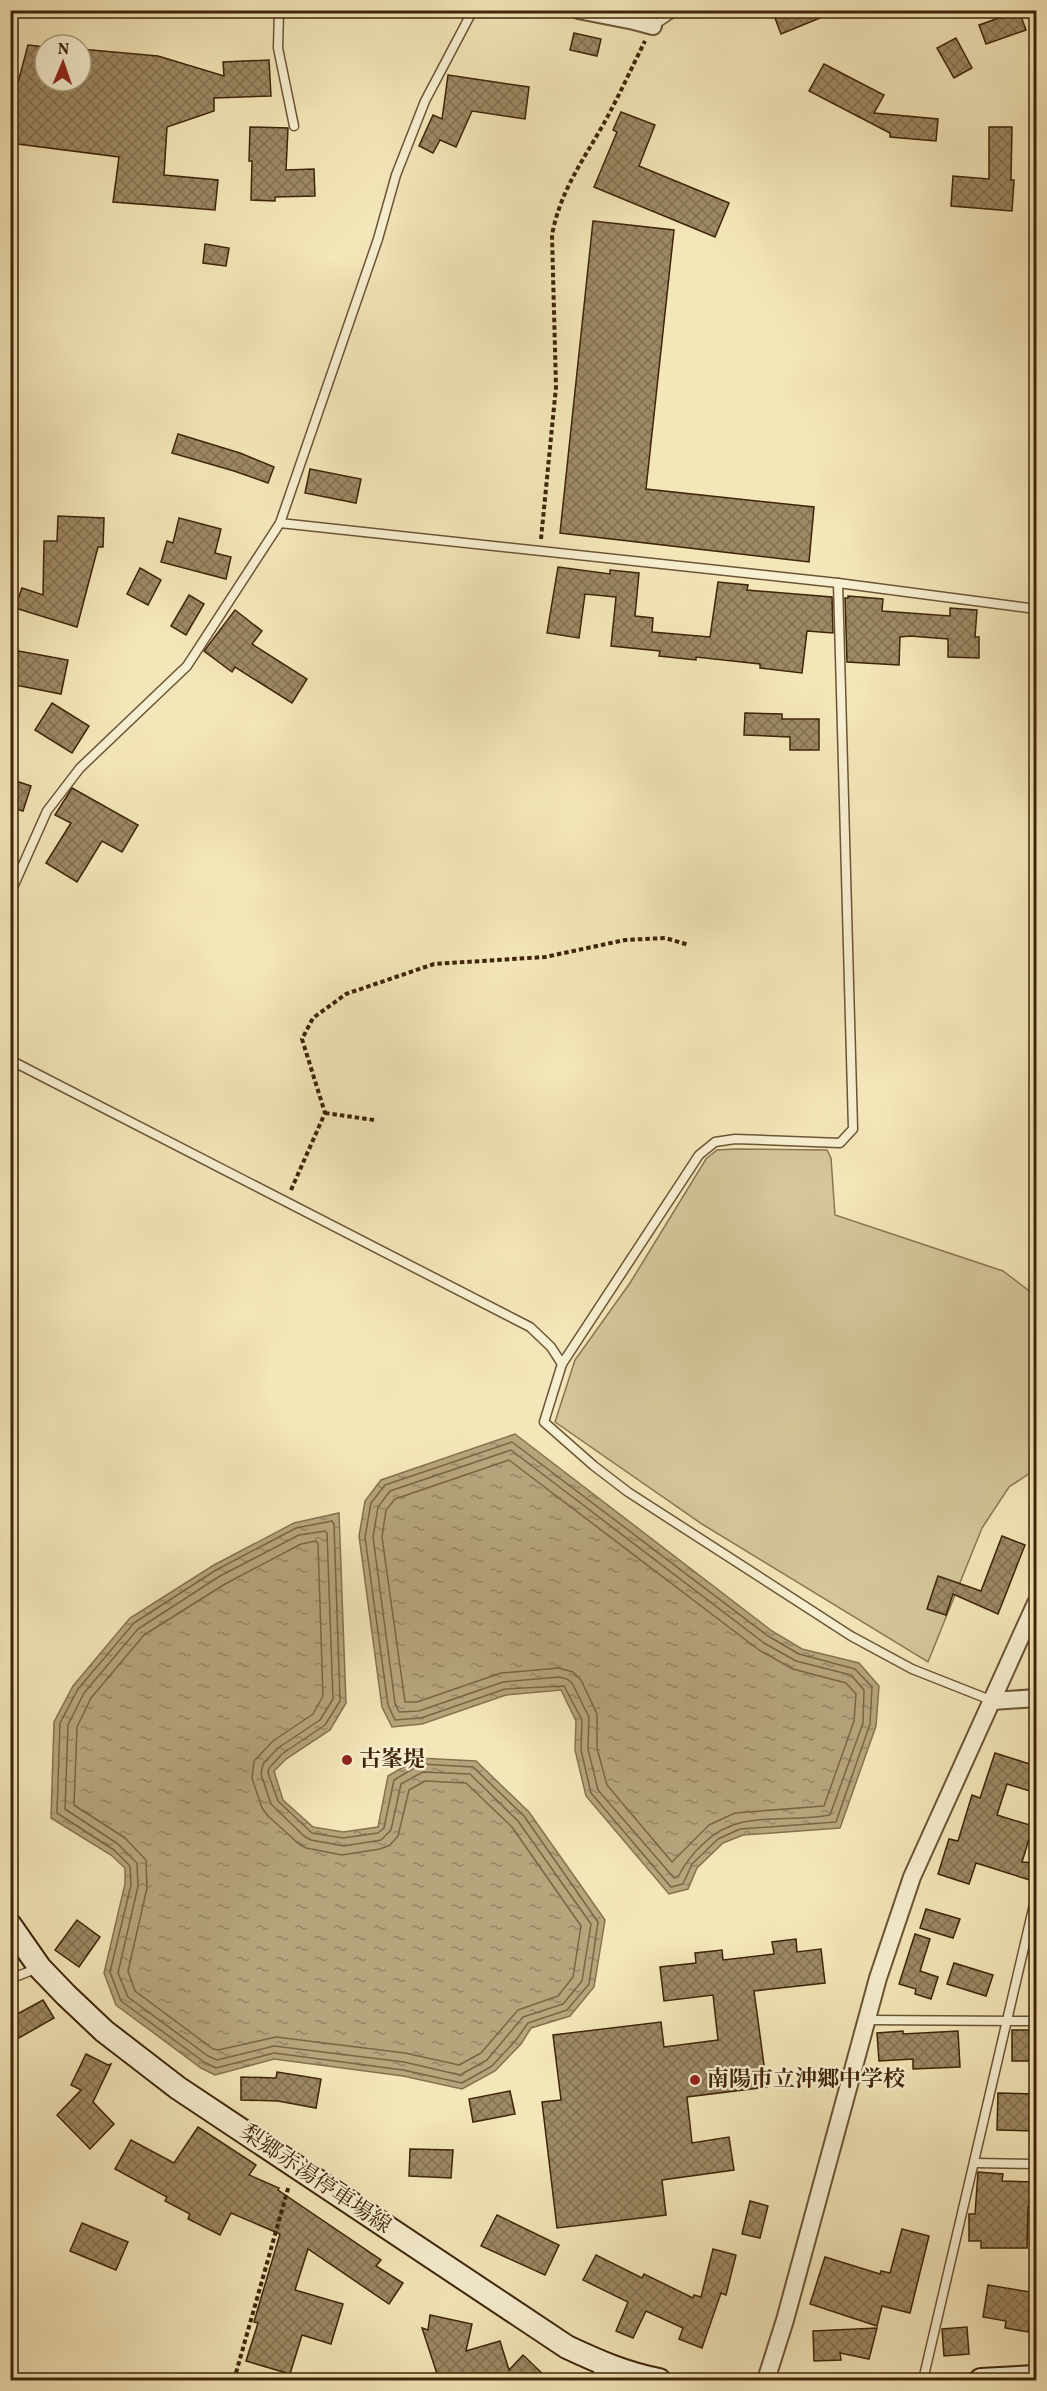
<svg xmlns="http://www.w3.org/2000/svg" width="1047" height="2391" font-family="Vollkorn,'Noto Serif JP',serif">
  <defs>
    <pattern id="water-ripples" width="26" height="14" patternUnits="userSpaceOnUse" patternTransform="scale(1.5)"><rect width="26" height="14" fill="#b6a47c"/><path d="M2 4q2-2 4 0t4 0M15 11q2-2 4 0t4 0" fill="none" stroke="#958564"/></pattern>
    <pattern id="building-cross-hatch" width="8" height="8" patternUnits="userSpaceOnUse" patternTransform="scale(1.5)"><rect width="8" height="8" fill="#9d8964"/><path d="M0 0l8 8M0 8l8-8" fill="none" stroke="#817051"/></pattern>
  </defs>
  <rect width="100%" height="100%" fill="#f3e6b8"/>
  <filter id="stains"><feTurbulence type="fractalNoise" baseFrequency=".00333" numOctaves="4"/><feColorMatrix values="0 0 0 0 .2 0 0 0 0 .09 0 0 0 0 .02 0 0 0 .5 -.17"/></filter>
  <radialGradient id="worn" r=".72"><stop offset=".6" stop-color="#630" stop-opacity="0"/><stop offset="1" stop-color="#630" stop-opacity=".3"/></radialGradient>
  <polygon fill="#d4c59a" stroke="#8a7452" stroke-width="1.5" points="735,1149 827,1150 831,1158 835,1215 1003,1271 1036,1296 1036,1469 1009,1487 982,1528 928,1662 702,1524 555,1422 575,1360 630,1283 706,1159 717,1150"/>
  <g fill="url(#water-ripples)" stroke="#86714e" stroke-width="1.5">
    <polygon points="515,1434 772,1631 802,1649 859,1663 879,1686 876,1726 840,1828 743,1835 723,1843 697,1868 688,1889 669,1894 586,1796 575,1750 576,1721 561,1690 506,1695 422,1724 392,1727 382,1707 359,1536 365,1501 381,1480"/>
    <polygon points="339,1513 346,1703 330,1730 286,1759 274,1771 283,1800 313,1827 343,1832 378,1827 388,1776 419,1758 476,1761 529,1812 605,1920 594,1987 570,2016 531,2028 521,2044 495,2071 462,2089 403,2076 274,2059 215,2075 201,2068 116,2005 104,1973 125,1884 125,1868 111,1855 51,1818 54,1722 73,1686 130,1618 214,1565 294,1523"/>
  </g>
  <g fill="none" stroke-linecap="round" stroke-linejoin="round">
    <g stroke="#7a6442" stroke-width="1.5">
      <polygon points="512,1442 768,1636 799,1654 855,1669 872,1687 870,1724 836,1822 740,1829 718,1839 692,1864 683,1884 671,1887 591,1793 581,1750 582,1720 564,1686 505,1689 421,1718 395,1720 388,1705 365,1537 371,1503 385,1485"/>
      <path d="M 511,1450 L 764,1643 L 796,1661 L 851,1675 L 864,1690 L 863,1723 L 830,1815 C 785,1824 739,1808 703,1844 C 692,1854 685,1863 678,1877 L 674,1878 L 598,1790 L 588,1749 L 589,1717 L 572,1683 L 567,1679 L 559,1677 L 503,1682 L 419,1711 L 399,1712 L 395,1703 L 373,1537 L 378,1507 L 390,1491 Z"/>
      <polygon points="509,1460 759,1650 793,1669 846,1683 856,1694 854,1721 824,1806 735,1813 709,1825 672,1862 607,1785 597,1748 597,1714 581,1680 573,1672 559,1668 501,1673 417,1702 405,1702 382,1537 386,1510 395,1499"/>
      <polygon points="332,1521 334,1524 340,1701 325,1725 282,1754 269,1768 268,1773 278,1801 312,1833 343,1838 378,1833 384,1828 394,1780 421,1764 473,1767 524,1816 598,1922 589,1984 567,2010 528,2023 516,2040 492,2066 462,2083 403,2070 274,2053 216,2068 204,2062 121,2001 110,1972 131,1885 130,1866 114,1850 57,1813 60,1723 78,1689 134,1623 216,1570 296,1528"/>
      <polygon points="325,1531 327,1533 333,1699 320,1720 278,1748 263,1764 261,1774 271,1804 304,1836 311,1840 344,1846 381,1840 391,1830 401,1784 423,1772 470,1774 518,1821 591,1924 582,1981 563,2004 523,2017 487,2060 460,2075 404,2062 274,2046 217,2060 208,2056 128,1997 118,1973 138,1886 137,1863 118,1844 65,1809 68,1725 84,1693 138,1629 220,1576 299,1535"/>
      <polygon points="316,1541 318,1544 323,1696 313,1714 273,1741 254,1761 252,1778 262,1808 268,1816 299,1844 306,1848 342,1855 380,1849 390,1845 398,1836 409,1790 425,1781 466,1783 512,1827 581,1926 573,1977 558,1996 518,2010 481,2053 459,2065 405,2053 276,2037 218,2050 213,2049 135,1991 128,1971 147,1888 146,1860 125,1838 74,1805 77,1727 91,1698 144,1635 225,1584 301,1544"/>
    </g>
  </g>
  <g fill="url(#building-cross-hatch)" stroke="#3f2409" stroke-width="1.5">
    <polygon points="772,10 837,10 837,11 781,34"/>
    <polygon points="1019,11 1026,30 986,44 979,25"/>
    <polygon points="574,33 601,39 597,56 570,50"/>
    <polygon points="956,38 972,68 954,78 937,48"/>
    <polygon points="28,45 45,47 45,81 81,81 81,49 158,56 224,76 223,62 269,60 271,96 214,98 214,111 167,127 164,175 218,180 215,210 113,202 119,157 10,143 10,112"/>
    <polygon points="824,64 884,95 874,113 938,119 936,141 890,137 890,133 809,91"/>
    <polygon points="448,75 529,87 525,119 472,111 456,147 440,140 433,153 419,146 433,115 442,119"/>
    <polygon points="621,112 655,125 639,166 729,203 715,237 594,187 617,132 613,130"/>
    <polygon points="250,127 288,128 286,170 314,169 315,196 275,197 275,201 251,200 252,161 249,161"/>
    <polygon points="989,127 1012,127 1011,180 1014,180 1012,211 951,206 953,176 989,179"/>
    <polygon points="593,221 674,230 646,489 814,507 809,562 560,533"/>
    <polygon points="205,244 229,248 226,266 203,263"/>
    <polygon points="178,434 240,453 274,467 268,483 234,471 172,453"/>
    <polygon points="310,469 361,479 356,503 305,493"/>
    <polygon points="58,516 104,518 103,547 98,547 77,627 15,608 22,588 43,595 44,541 57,541"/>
    <polygon points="179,518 221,529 215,553 231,557 226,579 161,562 167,541 173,543"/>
    <polygon points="558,567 610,574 610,570 639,573 635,616 653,618 652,632 710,637 718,582 748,585 747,590 832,597 833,633 807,631 802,673 760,668 760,664 696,657 696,660 659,656 660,651 611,646 616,597 585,594 579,638 547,633"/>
    <polygon points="140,568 161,580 148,605 127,594"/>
    <polygon points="189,595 204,604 186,635 171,626"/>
    <polygon points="848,596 883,599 882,611 950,616 950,608 977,610 975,637 979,637 979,658 948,657 948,639 910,636 900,637 899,665 847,662 845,598 848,598"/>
    <polygon points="235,610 262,631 252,644 307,679 292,703 235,667 232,672 204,651"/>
    <polygon points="13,650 68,660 61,694 10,684"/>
    <polygon points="52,703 89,726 72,753 35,730"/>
    <polygon points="745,713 782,714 782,719 819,719 819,750 790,750 790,737 744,735"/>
    <polygon points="10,779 31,786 23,811 10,807"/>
    <polygon points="72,788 138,825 122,852 102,841 77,882 46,863 71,823 55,815"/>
    <polygon points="1002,1536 1025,1545 998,1614 953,1594 946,1615 927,1609 938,1576 981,1591"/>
    <polygon points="995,1753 1036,1766 1036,1793 1007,1784 997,1815 1033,1826 1022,1862 1036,1863 1036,1882 976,1863 969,1884 938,1874 949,1839 958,1841 972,1795 980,1798"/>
    <polygon points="926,1909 960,1919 953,1938 920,1928"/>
    <polygon points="77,1920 100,1937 79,1967 55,1950"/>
    <polygon points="915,1934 930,1939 920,1971 938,1977 931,1999 915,1994 916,1989 899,1984"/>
    <polygon points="796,1939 797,1952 821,1949 825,1983 754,1991 767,2087 687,2097 692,2143 729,2137 734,2170 662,2180 666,2215 557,2228 542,2102 561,2100 553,2035 661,2022 664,2047 718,2040 713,1995 664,2001 660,1967 696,1963 695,1953 722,1950 723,1960 774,1954 772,1942"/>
    <polygon points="954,1963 993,1975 986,1996 947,1984"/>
    <polygon points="43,2000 54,2018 10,2043 10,2018"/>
    <rect x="1012" y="2030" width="24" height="31"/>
    <polygon points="903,2031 903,2034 958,2031 960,2067 913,2069 913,2059 879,2061 877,2033"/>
    <polygon points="86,2054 108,2065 111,2064 93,2102 114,2124 90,2149 57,2115 81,2090 71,2085"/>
    <polygon points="277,2072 321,2079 316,2108 278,2101 241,2100 241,2077 276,2078"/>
    <polygon points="510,2091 515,2114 473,2122 469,2099"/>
    <polygon points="998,2093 1036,2094 1036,2131 997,2130"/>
    <polygon points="198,2127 256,2165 249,2175 279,2188 278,2190 381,2260 376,2266 403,2283 389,2304 308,2249 295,2290 343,2304 331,2344 302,2335 290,2374 246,2361 258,2323 254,2322 261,2298 280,2234 231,2213 220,2235 188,2219 190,2214 165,2201 167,2197 115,2169 131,2140 174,2163"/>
    <polygon points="410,2149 453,2150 451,2178 409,2176"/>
    <polygon points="978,2172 1003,2174 1002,2181 1036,2182 1036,2207 1028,2207 1027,2248 981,2248 981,2241 969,2241 969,2214 975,2214"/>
    <polygon points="750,2201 768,2206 760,2238 742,2234"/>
    <polygon points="497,2215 559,2245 545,2275 481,2246"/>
    <polygon points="82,2223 128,2242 116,2270 70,2251"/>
    <polygon points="902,2229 929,2236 910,2313 882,2306 877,2326 810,2304 825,2257 880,2274 881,2271 890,2273"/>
    <polygon points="713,2249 736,2255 726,2295 721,2293 702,2348 679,2339 683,2328 646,2311 633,2338 616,2331 628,2302 583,2280 596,2255 642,2278 644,2274 693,2298 694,2295 701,2297"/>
    <polygon points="988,2285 1036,2293 1036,2323 1030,2322 1028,2332 1005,2328 1006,2321 983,2317"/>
    <polygon points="430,2315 472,2324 466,2351 500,2341 509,2370 523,2355 549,2380 439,2380 422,2328 428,2330"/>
    <polygon points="967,2327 969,2354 944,2356 942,2329"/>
    <polygon points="877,2328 869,2359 840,2353 841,2360 814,2361 813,2331"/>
  </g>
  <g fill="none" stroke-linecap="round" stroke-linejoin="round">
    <defs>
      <g id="lane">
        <polyline points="279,10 278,48 294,126"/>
        <polyline points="653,26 677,10"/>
        <polyline points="280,523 838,583 1036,609"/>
        <polyline points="838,583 853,1129 840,1143 735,1139 715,1142 699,1155 562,1364 544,1422 594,1466 628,1492 851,1636 912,1669 993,1701"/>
        <polyline points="10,894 47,811 80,768 187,666 280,523 378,239 396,175 425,101 473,10"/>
        <polyline points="10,1060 530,1327 551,1347 562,1364"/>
        <polyline points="10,1979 38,1968"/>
        <polyline points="867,2020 1036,2021"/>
        <polyline points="976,2163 1036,2164"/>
        <polyline points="592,2380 605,2366"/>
        <polyline points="923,2380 1036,1896"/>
      </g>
      <g id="street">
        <polyline points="578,10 634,21 653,26"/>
        <polyline points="993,1701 1036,1698"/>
        <polyline points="766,2380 785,2320 878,1978 912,1877 1036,1603"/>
      </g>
      <g id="secondary">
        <path d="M 10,1925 L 40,1968 L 66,1995 L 104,2031 L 178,2088 L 567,2347 C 597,2361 626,2374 659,2380"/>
        <polyline points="981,2380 1036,2377"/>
      </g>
    </defs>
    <use href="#lane" stroke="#6c5435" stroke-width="11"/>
    <use href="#street" stroke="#6c5435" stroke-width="20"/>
    <use href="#secondary" stroke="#3f2409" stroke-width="26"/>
    <g stroke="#3f2409" stroke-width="4" stroke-dasharray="4.5 3" stroke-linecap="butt">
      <path d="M 541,539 L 556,387 L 552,235 C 560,192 582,162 603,125 C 618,98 631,69 645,41"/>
      <polyline points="325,1113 374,1120"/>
      <polyline points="291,1190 325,1113 302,1039 313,1018 346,994 434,964 545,957 625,940 665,938 689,945"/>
      <polyline points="10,1241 12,1250 10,1256"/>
      <polyline points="234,2380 289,2185"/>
    </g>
    <use href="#lane" stroke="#f7efd1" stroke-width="8"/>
    <use href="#street" stroke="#f7efd1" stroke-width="16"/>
    <use href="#secondary" stroke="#f7efd1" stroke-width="22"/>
  </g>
  <g fill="#8f2418" stroke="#f7efd1" stroke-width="2">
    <circle cx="347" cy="1760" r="6"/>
    <circle cx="695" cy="2080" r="6"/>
  </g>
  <g text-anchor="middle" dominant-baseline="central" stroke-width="4.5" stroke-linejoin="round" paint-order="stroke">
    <g font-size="22" font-weight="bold" fill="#3f2409" stroke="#f7efd1" text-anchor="start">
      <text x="359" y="1760">古峯堤</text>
      <text x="707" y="2080">南陽市立沖郷中学校</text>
    </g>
    <g font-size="22" fill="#3f2409" stroke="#f7efd1">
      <text transform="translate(315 2180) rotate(34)">梨郷赤湯停車場線</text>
    </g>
  </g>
  <rect width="1047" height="2391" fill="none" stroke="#f3e6b8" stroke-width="36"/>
  <rect x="12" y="12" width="1023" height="2367" fill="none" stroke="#3f2409" stroke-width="3"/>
  <rect x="18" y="18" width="1011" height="2355" fill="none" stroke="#3f2409" stroke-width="1.5"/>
  <g transform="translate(63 63) rotate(2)"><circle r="28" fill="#f7efd1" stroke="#ad9e81" stroke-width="1.5"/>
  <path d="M0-4.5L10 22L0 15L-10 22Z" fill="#8f2418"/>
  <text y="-9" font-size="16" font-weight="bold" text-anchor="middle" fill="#3f2409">N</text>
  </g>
  <rect width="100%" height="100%" filter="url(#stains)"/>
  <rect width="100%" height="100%" fill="url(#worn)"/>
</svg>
